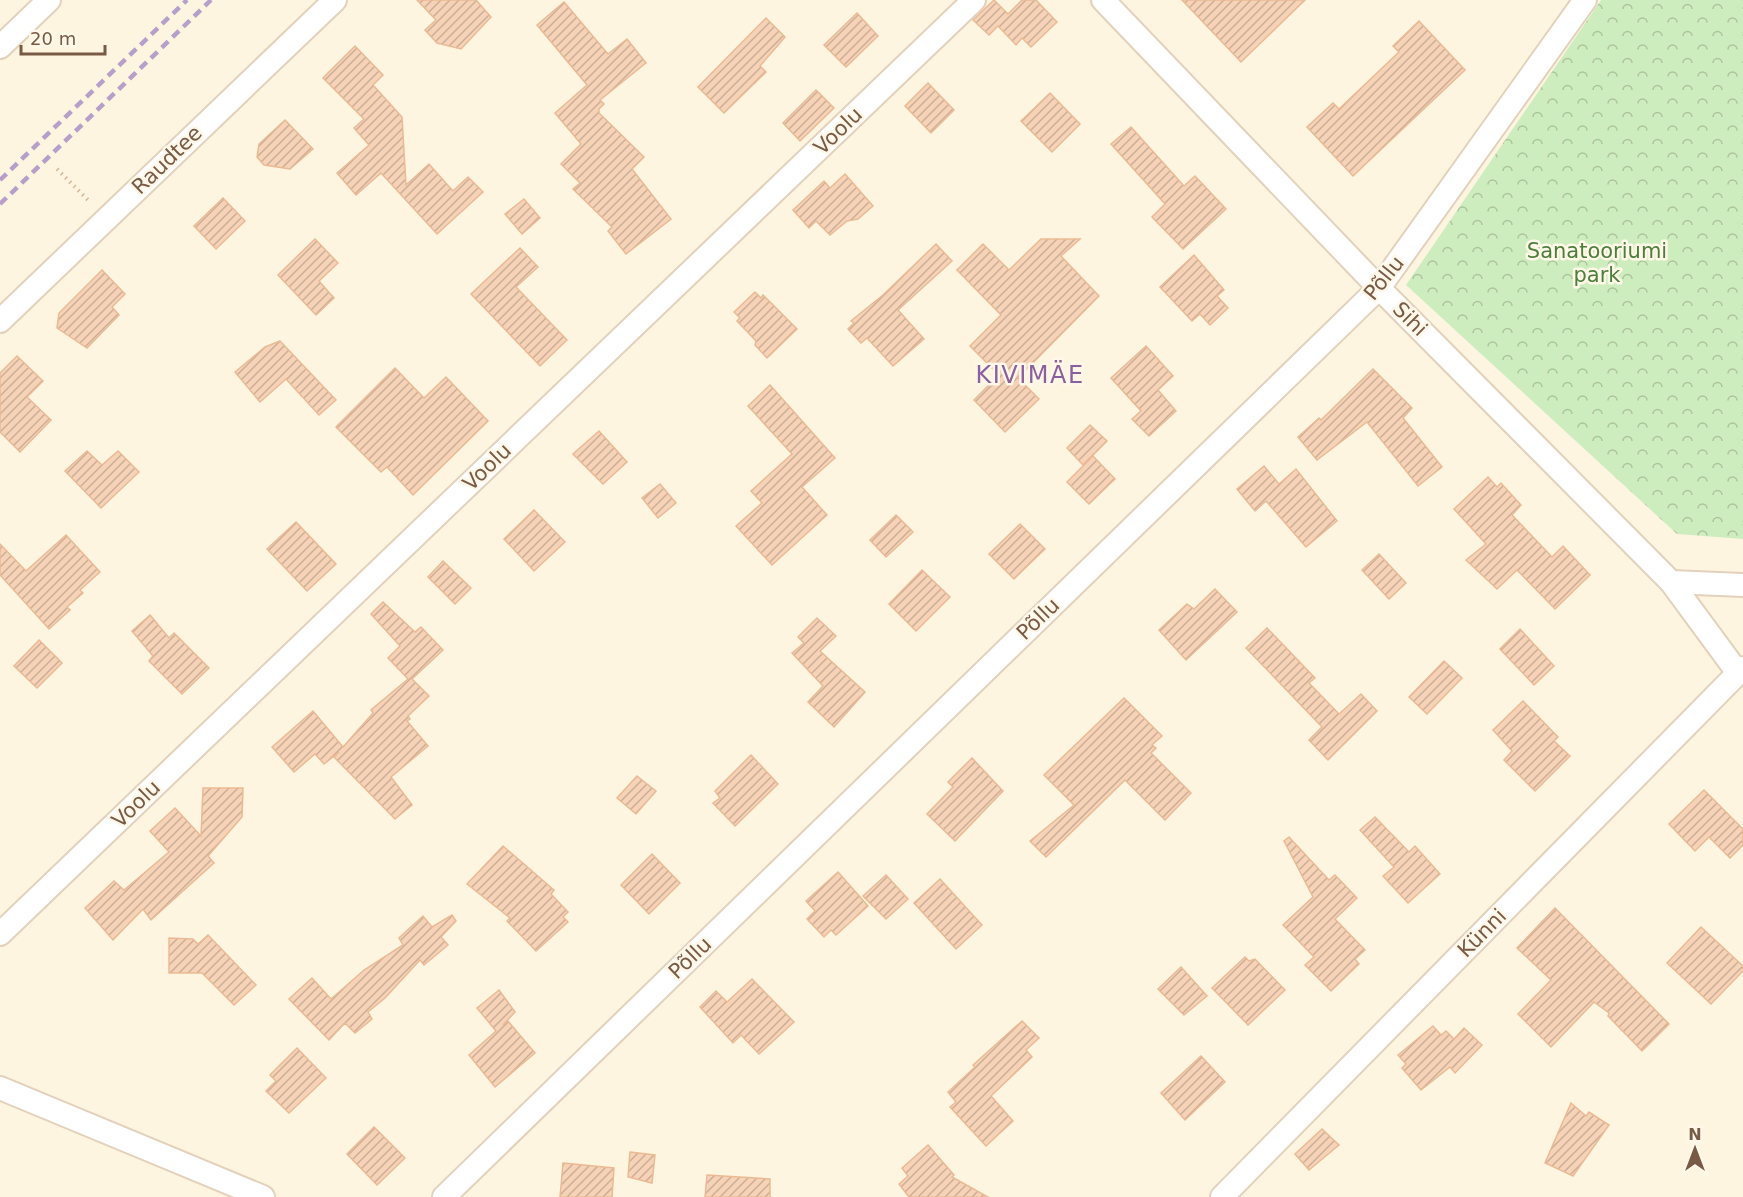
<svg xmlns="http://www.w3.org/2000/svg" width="1743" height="1197" font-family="'DejaVu Sans',sans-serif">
  <defs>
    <pattern id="forest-crowns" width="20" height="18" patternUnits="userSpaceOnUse" patternTransform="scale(1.5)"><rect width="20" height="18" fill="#ceedbe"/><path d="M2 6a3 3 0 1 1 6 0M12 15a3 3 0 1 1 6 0" fill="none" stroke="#acc39c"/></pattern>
    <pattern id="building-hatch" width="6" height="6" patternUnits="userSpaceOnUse" patternTransform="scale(1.5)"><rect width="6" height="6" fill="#f6d3b6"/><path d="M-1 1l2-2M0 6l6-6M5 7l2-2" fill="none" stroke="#ccae96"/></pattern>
  </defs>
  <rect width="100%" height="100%" fill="#fef5e1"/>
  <polygon fill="url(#forest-crowns)" points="1601,0 1743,0 1743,539 1677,534 1406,285"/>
  <g fill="url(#building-hatch)" stroke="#ebba94" stroke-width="1.5">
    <polygon points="417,0 476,0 491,17 461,49 437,43 425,30 436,20"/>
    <polygon points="994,0 1008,14 1022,0 1036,0 1057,22 1031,47 1022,38 1016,45 998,26 989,35 973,20"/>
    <polygon points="1182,0 1305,0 1241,62"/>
    <polygon points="564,2 608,54 627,39 646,63 600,100 604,104 599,109 599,113 644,157 632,169 671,219 626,254 608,231 612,227 573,189 580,183 561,164 581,144 555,113 587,85 537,25"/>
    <polygon points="857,13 878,36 846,67 824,45"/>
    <polygon points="766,18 785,37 760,66 766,72 724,113 698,87"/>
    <polygon points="1419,21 1465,70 1353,176 1307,127 1333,103 1339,109 1399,52 1393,46"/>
    <polygon points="355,46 383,75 373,85 402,117 406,185 429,164 453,191 468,177 483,192 437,234 381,173 356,195 337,173 369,145 354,128 364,119 323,78"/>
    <polygon points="928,83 954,110 931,133 905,106"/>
    <polygon points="816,90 834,108 800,141 783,123"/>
    <polygon points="1050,93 1080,124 1052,152 1021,121"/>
    <polygon points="285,120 313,149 290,169 264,165 257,157 259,144"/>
    <polygon points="1131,127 1184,186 1195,176 1226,209 1183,249 1152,217 1165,204 1111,144"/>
    <polygon points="845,174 873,206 858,219 847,221 830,235 816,221 809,228 793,210 824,181 830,188"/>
    <polygon points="223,198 245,221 216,249 194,226"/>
    <polygon points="524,199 540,218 522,234 505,214"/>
    <polygon points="315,239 338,263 319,281 334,298 316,315 278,275"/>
    <polygon points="1041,239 1080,239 1061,256 1099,296 1018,378 1039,399 1005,432 974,400 999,375 970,346 1001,315 957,270 983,244 1009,270"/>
    <polygon points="936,244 952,261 898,310 924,339 893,366 867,338 861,343 848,329 854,323 851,321 883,295"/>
    <polygon points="520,248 538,267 516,287 567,340 540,366 471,294"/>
    <polygon points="1194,255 1224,290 1217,296 1228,308 1210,325 1200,314 1192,321 1160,287"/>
    <polygon points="102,270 125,294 112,307 119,315 87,348 57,328 59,313"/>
    <polygon points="755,292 761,298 763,295 797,329 767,358 755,345 756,341 737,321 740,318 734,312"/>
    <polygon points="280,341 336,400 319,415 286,379 260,402 235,372 265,347"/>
    <polygon points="1146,346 1173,376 1158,390 1176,411 1149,436 1132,419 1141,411 1111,378"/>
    <polygon points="17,356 43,381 27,397 51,420 20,452 0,432 0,373"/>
    <polygon points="395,368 424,398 446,377 488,421 413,495 387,467 381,472 336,427"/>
    <polygon points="1373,369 1412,408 1403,418 1442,467 1418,486 1367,422 1317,460 1298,437 1319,418 1321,420"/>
    <polygon points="770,385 835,458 802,487 827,515 772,565 736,526 762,503 751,491 792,454 748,406"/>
    <polygon points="1090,425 1107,441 1083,465 1067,448"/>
    <polygon points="599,431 627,462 603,484 573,454"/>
    <polygon points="87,451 102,465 118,451 139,472 101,508 65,471"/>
    <polygon points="1093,456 1115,479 1089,504 1067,482"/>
    <polygon points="1264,466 1279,484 1296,469 1337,521 1306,547 1266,501 1255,511 1237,489"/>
    <polygon points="1488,477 1497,487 1501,483 1521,505 1512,515 1552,557 1563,546 1590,575 1555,609 1517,570 1497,589 1466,560 1486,544 1454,509"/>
    <polygon points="660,484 676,503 658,518 642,498"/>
    <polygon points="534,510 565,542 534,571 504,539"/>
    <polygon points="896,515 913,532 886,557 870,540"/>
    <polygon points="296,522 336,564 307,591 267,549"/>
    <polygon points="1020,524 1045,549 1014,579 989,554"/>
    <polygon points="66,535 100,572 80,590 83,593 67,607 70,610 49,629 0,575 0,544 26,571"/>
    <polygon points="1379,554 1406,583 1389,599 1362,570"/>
    <polygon points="443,561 471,588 455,604 428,577"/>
    <polygon points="922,570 950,597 916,631 889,604"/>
    <polygon points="1215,589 1237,612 1186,660 1159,630 1187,604 1194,609"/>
    <polygon points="383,602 415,632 421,627 443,650 412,679 429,696 408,716 410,719 407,721 428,746 391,777 412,805 395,819 334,757 339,752 324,764 315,754 294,772 272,747 313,711 343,747 373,713 371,710 408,679 388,658 400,646 371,614"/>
    <polygon points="150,615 169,638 174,633 209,668 182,694 149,661 153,656 132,631"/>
    <polygon points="817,618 836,636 820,651 865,692 834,727 808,702 823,686 792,653 804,643 798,637"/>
    <polygon points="1267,628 1315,678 1309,683 1339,714 1361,694 1377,711 1328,760 1309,740 1322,727 1246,648"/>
    <polygon points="1520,629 1554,666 1534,685 1500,649"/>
    <polygon points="39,640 62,663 37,688 14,666"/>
    <polygon points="1444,661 1462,678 1427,714 1409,697"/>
    <polygon points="1124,698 1162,736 1152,745 1156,748 1151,753 1191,793 1165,820 1125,780 1046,857 1030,841 1074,805 1044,775"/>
    <polygon points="1523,701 1558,737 1554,741 1570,756 1535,791 1504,760 1512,751 1493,730"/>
    <polygon points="751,755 778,784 735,826 713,803 720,798 715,791"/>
    <polygon points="972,758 1003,791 955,841 927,814 953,787 948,782"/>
    <polygon points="637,776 656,791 636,814 617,798"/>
    <polygon points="203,788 243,788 242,817 208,856 214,863 151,920 143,909 113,940 85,908 114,881 124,890 169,852 150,831 175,808 201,836"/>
    <polygon points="1704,790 1743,829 1743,845 1730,858 1709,837 1695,851 1669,824"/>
    <polygon points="1375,817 1409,852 1415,846 1440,874 1408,903 1383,876 1394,867 1360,830"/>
    <polygon points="1289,837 1329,880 1335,875 1357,898 1335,919 1365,950 1355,959 1359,964 1331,991 1305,965 1314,957 1283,925 1313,897 1284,841"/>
    <polygon points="503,846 554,890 551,894 568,912 563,917 568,922 536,951 507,921 510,918 467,884"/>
    <polygon points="652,854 680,883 649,914 621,885"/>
    <polygon points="838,872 868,906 836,935 831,930 824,937 807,919 815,911 806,901"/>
    <polygon points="886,875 908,899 886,919 863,896"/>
    <polygon points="940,879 982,925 956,949 914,903"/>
    <polygon points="1555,908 1669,1024 1642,1051 1608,1016 1609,1013 1594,1002 1551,1047 1518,1014 1551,980 1517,948"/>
    <polygon points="452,915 456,921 441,937 448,945 424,965 420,960 385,998 368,1012 372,1019 355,1033 345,1023 329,1040 289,999 312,978 331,999 364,970 403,945 399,938 423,916 432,927"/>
    <polygon points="1701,927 1743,966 1743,971 1711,1004 1667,963"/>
    <polygon points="208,935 256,985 234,1005 202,973 169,973 169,938 193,939 198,944"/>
    <polygon points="1245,957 1249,961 1255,959 1285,990 1248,1025 1212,988"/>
    <polygon points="1181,967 1207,996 1184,1015 1158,989"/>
    <polygon points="752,979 794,1022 759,1054 741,1035 733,1043 700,1007 716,991 727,1002"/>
    <polygon points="499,990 515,1012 503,1025 508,1021 535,1053 495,1087 469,1055 496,1031 477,1008"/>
    <polygon points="1022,1021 1039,1038 1026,1050 1032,1057 991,1096 1013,1121 986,1146 950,1107 956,1102 948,1092 975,1067 973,1065"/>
    <polygon points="1433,1026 1441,1035 1446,1031 1454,1039 1464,1028 1482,1045 1455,1073 1450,1067 1421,1090 1402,1068 1406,1064 1398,1055"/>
    <polygon points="297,1048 326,1078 289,1113 266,1091 276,1081 270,1075"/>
    <polygon points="1201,1056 1225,1082 1185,1120 1161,1093"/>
    <polygon points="1571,1103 1586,1116 1589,1112 1609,1125 1573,1176 1545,1163"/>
    <polygon points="374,1127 405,1158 377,1185 347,1154"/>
    <polygon points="1322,1129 1339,1145 1309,1170 1295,1154"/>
    <polygon points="928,1145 954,1175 952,1177 988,1197 909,1197 899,1184 908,1176 902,1168"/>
    <polygon points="630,1152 655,1155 652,1183 628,1177"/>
    <polygon points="563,1163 614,1168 612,1197 560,1197"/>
    <polygon points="707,1175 770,1179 770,1197 705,1197"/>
  </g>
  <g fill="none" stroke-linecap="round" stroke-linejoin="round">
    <defs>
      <g id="street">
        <polyline points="1103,0 1379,288 1671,582 1743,585"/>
        <polyline points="0,47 49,0"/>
        <polyline points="0,321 335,0"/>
        <polyline points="1671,582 1738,673"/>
        <polyline points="0,934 974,0"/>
        <polyline points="0,1088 263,1197"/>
        <polyline points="444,1197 1379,288 1585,0"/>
        <polyline points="1222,1197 1743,668"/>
      </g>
    </defs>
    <use href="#street" stroke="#e3d1bc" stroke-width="26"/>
    <polyline stroke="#dbb699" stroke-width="4" stroke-dasharray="1.5 4.5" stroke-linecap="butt" points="57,169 90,202"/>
    <use href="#street" stroke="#fff" stroke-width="22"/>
    <g stroke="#b79fc9" stroke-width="4.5" stroke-dasharray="9 6" stroke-linecap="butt">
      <polyline points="0,180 187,0"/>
      <polyline points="0,204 211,0"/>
    </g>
  </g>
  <g text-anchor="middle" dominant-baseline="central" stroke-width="5" stroke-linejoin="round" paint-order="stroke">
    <g font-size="21" fill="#785a45" stroke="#fff8e9">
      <text transform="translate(838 131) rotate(-44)">Voolu</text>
      <text transform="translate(167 160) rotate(-44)">Raudtee</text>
      <text transform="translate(1384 278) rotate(-51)">Põllu</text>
      <text transform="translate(1410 319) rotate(45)">Sihi</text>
      <text transform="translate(487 467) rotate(-44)">Voolu</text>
      <text transform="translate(1038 619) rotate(-44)">Põllu</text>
      <text transform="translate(136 804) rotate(-44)">Voolu</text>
      <text transform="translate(1482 933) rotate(-45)">Künni</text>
      <text transform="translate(690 958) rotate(-44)">Põllu</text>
    </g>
    <g font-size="21" fill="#4c7f3c" stroke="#fff8e9">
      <text x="1597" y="251">Sanatooriumi<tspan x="1597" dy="24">park</tspan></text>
    </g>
    <g font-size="24" letter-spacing="1.5" fill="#8b609c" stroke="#fff8e9">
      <text x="1030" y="375">KIVIMÄE</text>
    </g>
  </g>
  <g transform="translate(1695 1149)" stroke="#fff8e9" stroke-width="4.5" paint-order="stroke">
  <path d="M0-4.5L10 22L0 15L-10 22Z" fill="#785a45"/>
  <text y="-9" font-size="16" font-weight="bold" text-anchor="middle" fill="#785a45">N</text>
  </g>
  <path d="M21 45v9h84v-9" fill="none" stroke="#785a45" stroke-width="3"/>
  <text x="30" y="45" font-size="18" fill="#785a45" stroke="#fff8e9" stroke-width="4.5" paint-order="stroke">20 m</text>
</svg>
